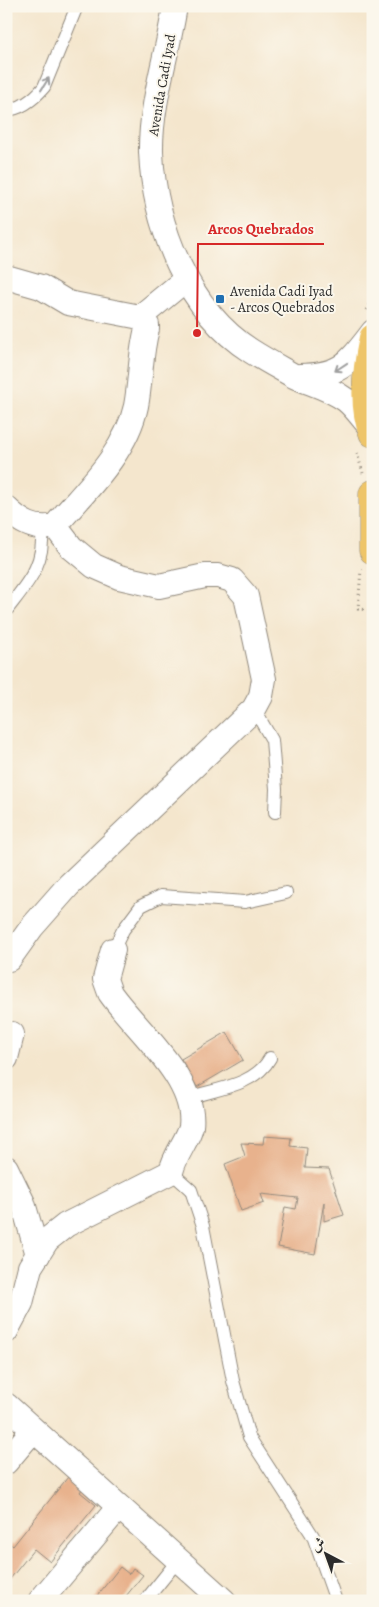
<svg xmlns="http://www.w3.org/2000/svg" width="379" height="1607" font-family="Alegreya,Amiri,serif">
  <rect width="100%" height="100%" fill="#fbf7ec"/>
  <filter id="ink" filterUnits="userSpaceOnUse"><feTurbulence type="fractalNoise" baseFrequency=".02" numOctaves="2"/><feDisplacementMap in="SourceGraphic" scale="10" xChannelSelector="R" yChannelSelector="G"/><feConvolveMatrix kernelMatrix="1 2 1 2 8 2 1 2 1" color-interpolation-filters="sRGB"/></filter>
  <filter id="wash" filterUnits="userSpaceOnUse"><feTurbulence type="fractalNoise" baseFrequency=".0096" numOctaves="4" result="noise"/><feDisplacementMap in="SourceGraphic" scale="20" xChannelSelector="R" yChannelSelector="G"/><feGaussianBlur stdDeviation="1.12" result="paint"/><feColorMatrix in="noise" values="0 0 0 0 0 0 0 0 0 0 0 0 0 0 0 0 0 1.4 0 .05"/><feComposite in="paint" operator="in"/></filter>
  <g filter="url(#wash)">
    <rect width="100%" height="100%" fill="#f4e6cd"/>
    <g id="blocks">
      <g fill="#e8b28d">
        <polygon points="227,1032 243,1060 197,1087 181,1059"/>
        <polygon points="264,1136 291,1138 290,1146 307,1148 305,1168 329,1169 344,1215 324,1221 324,1202 315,1254 278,1247 285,1207 296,1209 298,1198 261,1194 264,1203 241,1211 225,1164 245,1156 241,1143 263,1144"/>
        <polygon points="68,1477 82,1489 80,1492 96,1505 50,1562 34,1549 6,1584 6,1541 13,1546"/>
        <polygon points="120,1567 129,1574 133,1568 143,1575 122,1601 93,1601"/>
      </g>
    </g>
  </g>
  <g filter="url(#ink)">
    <use href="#blocks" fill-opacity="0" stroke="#90887c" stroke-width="1"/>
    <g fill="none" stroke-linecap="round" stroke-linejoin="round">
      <defs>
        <g id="lane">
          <path d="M 6,110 C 22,109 34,99 44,87 L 77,6"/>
          <path d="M 6,611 C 27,583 45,566 42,529"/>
          <polyline points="254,709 272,740 276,789 275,812"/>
          <polyline points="113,950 123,930 141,906 161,896 245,902 286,893"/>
          <path d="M 188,1098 C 215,1089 255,1086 270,1058"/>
          <polyline points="171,1172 191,1190 203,1226 233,1381 249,1437 313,1536 336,1601"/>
          <polyline points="145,1601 179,1559"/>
        </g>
        <g id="street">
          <path d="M 175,6 C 168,53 150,105 151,152 C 154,225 188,311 251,351 C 265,360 280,368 294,376 C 312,384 330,388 346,400 C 355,407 363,419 371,428"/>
          <path d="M 6,277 L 41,287 L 68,303 L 140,317 L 147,325 L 147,329 C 140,354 141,380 136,406 C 126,453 85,491 55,526 C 35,531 20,522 6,508"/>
          <polyline points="140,317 185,280"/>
          <path d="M 300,376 C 342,375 348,364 373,332"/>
          <polyline points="9,959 32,927 69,885 254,709 261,696 264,679 246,596 232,580 218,576 205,576 159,586 119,577 94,566 71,547 55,526"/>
          <polyline points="6,1058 12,1034"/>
          <polyline points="6,1168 23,1203 38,1255"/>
          <path d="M 6,1331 L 21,1303 L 30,1267 L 47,1240 L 66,1225 L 171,1172 C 174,1156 189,1138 191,1126 C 197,1079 135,1029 110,993 L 105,979 L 113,950"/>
          <polyline points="6,1405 224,1601"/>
          <polyline points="6,1462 33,1430"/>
          <polyline points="40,1601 118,1508"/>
        </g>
        <g id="highway">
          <path d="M 373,338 C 367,366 362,406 373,433"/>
          <polyline points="373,494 373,550"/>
        </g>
      </defs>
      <use href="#lane" stroke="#90887c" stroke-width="14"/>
      <use href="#street" stroke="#90887c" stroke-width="26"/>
      <use href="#highway" stroke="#90887c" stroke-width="29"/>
      <g stroke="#90887c" stroke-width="3" stroke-dasharray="1 4" stroke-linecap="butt">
        <polyline points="367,310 373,299"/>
        <polyline points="357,453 363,473"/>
        <polyline points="361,569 358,609 373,610"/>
      </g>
      <use href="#lane" stroke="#fff" stroke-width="12"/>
      <use href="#street" stroke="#fff" stroke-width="24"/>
      <use href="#highway" stroke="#eec569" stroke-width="28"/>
    </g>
    <defs><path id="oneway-shaft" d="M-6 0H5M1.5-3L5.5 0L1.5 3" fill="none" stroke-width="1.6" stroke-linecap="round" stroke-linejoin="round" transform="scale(1.25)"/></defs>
    <g stroke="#a0a0a0">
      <use href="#oneway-shaft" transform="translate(45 84) rotate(-58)"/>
      <use href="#oneway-shaft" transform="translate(341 367) rotate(146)"/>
    </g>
  </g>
  <rect fill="#1f6fb2" stroke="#fbf7ec" stroke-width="2" x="215" y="294" width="10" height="10" rx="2.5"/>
  <g text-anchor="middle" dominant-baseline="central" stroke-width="4" stroke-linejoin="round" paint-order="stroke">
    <g font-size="14" fill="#2b2b2b" stroke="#fbf7ec">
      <text transform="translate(162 85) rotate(-80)">Avenida Cadi Iyad</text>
    </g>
    <g font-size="14" fill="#2b2b2b" stroke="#fbf7ec" text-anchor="start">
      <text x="230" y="291">Avenida Cadi Iyad<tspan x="230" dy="16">- Arcos Quebrados</tspan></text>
    </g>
  </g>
  <path fill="none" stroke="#d62828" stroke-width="2" d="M197 333L198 244H324"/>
  <circle fill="#d62828" stroke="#fbf7ec" stroke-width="2" cx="197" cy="333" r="5"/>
  <g font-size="15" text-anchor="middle" font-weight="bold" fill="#d62828" stroke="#fbf7ec" stroke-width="4" stroke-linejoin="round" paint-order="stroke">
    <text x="261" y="234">Arcos Quebrados</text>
  </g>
  <rect width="379" height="1607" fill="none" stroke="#fbf7ec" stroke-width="25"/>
  <g transform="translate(326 1554) rotate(319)" stroke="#fbf7ec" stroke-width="4" paint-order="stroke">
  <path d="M0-4L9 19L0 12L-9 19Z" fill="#2b2b2b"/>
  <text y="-8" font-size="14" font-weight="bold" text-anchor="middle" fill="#2b2b2b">ش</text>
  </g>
</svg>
